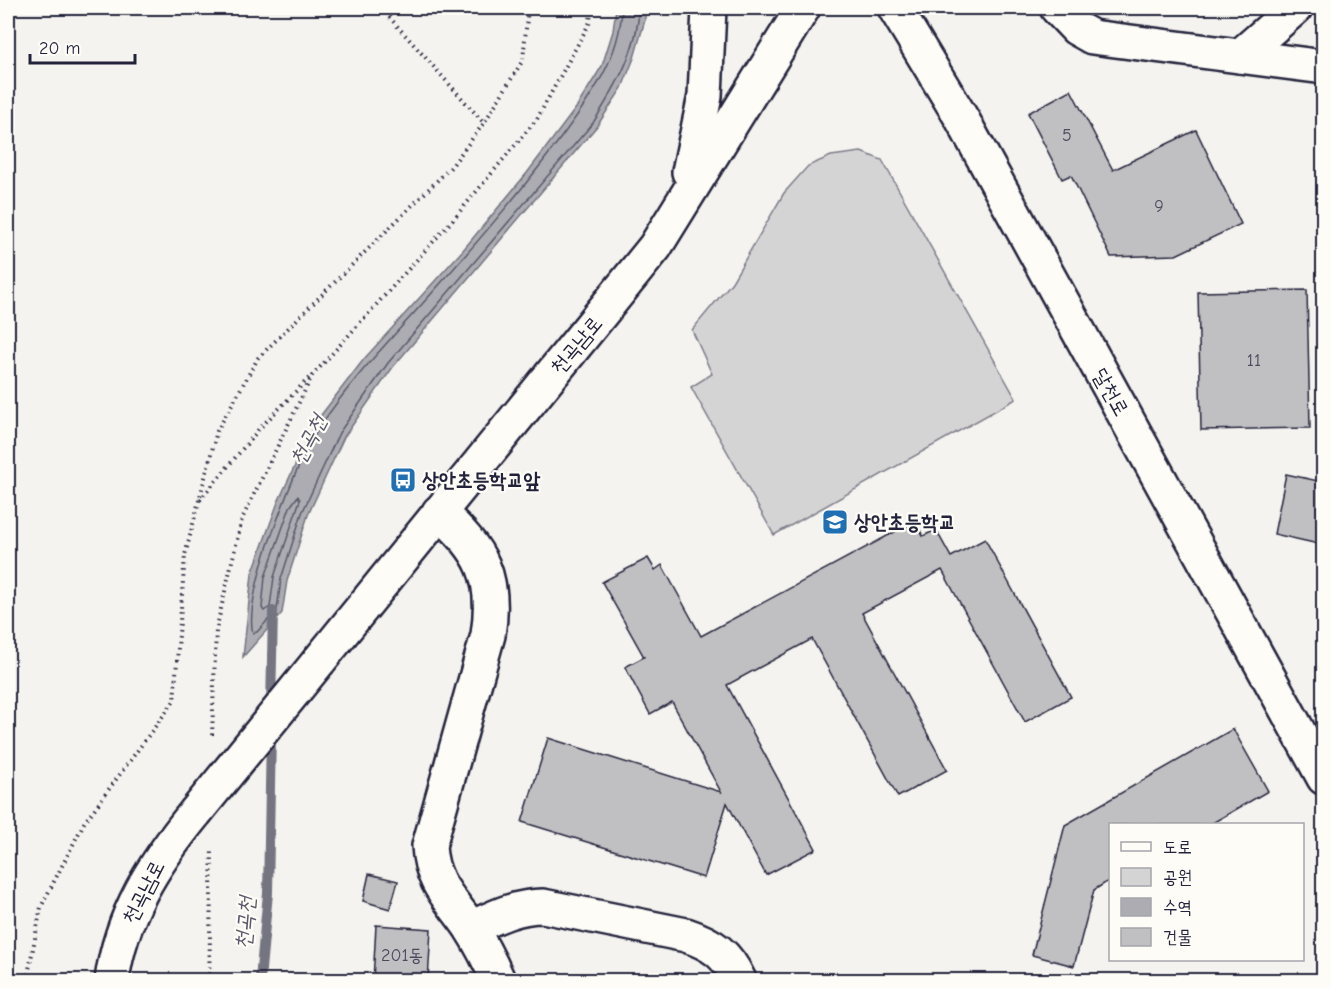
<svg xmlns="http://www.w3.org/2000/svg" width="1331" height="988" font-family="'Comic Neue','Poor Story',sans-serif">
  <rect width="100%" height="100%" fill="#f4f3ef"/>
  <filter id="ink" filterUnits="userSpaceOnUse"><feTurbulence type="fractalNoise" baseFrequency=".0167" numOctaves="2"/><feDisplacementMap in="SourceGraphic" scale="12" xChannelSelector="R" yChannelSelector="G"/><feConvolveMatrix kernelMatrix="1 2 1 2 8 2 1 2 1" color-interpolation-filters="sRGB"/></filter>
  <g filter="url(#ink)">
    <polygon fill="#d5d4d5" stroke="#7c7b88" stroke-width="1.5" points="861,152 882,160 1016,399 774,535 691,387 712,374 692,330 732,282 784,193 808,166 831,156"/>
    <polygon fill="#acacb2" stroke="#757582" stroke-width="1.5" points="616,8 645,8 645,20 634,58 622,88 597,126 393,367 344,437 308,515 287,581 282,613 243,657 252,574 278,502 315,423 364,359 463,250 527,173 576,108 602,66 613,31"/>
    <g fill="none" stroke-linecap="round" stroke-linejoin="round">
      <g stroke="#59596b" stroke-width="1.5">
        <path d="M 622,8 C 620,62 585,105 554,147 C 516,198 474,246 432,293 C 394,336 353,377 321,425 C 299,457 282,508 268,545 C 261,565 247,614 253,633 L 257,632 L 277,610 L 281,579 L 302,513 L 339,433 L 388,363 L 593,123 C 615,88 638,50 639,8"/>
        <polygon points="298,496 300,500 274,577 270,607 264,611 262,608 265,577 290,507"/>
      </g>
      <g stroke="#757582" stroke-width="10">
        <polyline points="271,707 273,611"/>
        <polyline points="260,980 268,893 271,734"/>
      </g>
    </g>
    <g fill="#c0bfc2" stroke="#22223b" stroke-width="1.5">
      <polygon points="1071,90 1113,170 1196,130 1241,224 1176,255 1111,257 1071,175 1062,179 1028,113"/>
      <polygon points="1307,290 1310,428 1201,430 1198,292"/>
      <polygon points="1286,474 1323,482 1323,545 1274,534"/>
      <polygon points="915,521 923,536 936,530 951,557 985,539 1071,697 1025,722 942,570 862,613 947,770 898,797 812,639 727,685 816,849 766,875 727,803 704,878 522,822 548,738 721,792 672,702 650,714 625,667 644,657 602,582 648,558 655,570 662,565 701,636"/>
      <polygon points="1233,729 1268,791 1209,825 1110,825 1110,880 1094,890 1074,966 1032,955 1065,825"/>
      <polygon points="369,874 398,881 390,909 363,901"/>
      <polygon points="376,925 431,929 428,981 373,981"/>
    </g>
    <g fill="none" stroke-linecap="round" stroke-linejoin="round">
      <defs>
        <g id="minor">
          <polyline points="895,8 962,119 1324,778"/>
          <polyline points="1057,8 1076,28 1092,37 1324,67"/>
          <polyline points="1240,56 1295,8"/>
          <polyline points="689,172 705,96 709,8"/>
          <path d="M 439,512 C 482,550 497,577 488,635 L 429,846 C 431,883 450,898 470,927 C 481,944 490,962 498,980"/>
          <polyline points="319,661 655,247 803,8"/>
          <path d="M 471,928 C 495,917 516,906 543,906 L 686,935 C 713,944 727,954 739,980"/>
          <path d="M 112,980 C 121,915 154,863 195,813"/>
        </g>
      </defs>
      <use href="#minor" stroke="#22223b" stroke-width="38"/>
      <g stroke="#22223b" stroke-width="4" stroke-dasharray="1.5 4.5" stroke-linecap="butt">
        <polyline points="381,8 484,123"/>
        <polyline points="200,500 259,429 309,378"/>
        <polyline points="212,735 216,630 242,519 312,376 451,222 537,119 590,22 591,8"/>
        <polyline points="27,980 41,907 84,823 174,701 185,555 217,431 258,358 451,167 484,123 523,60 528,8"/>
        <polyline points="209,980 212,848"/>
      </g>
      <use href="#minor" stroke="#fdfcf7" stroke-width="33"/>
      <defs>
        <polyline id="minor-bridge" points="195,813 319,661"/>
      </defs>
      <use href="#minor-bridge" stroke="#22223b" stroke-width="38" stroke-linecap="butt"/>
      <use href="#minor-bridge" stroke="#fdfcf7" stroke-width="33"/>
    </g>
  </g>
  <defs>
    <symbol id="bus-square" viewBox="-11 -11 22 22"><rect x="-9" y="-9" width="18" height="18" rx="4" fill="#1f6fb2" stroke="#fdfcf7"/><path d="M-5-6H5V4H4V6H2V4H-2V6H-4V4H-5ZM-3.5-4V0h7V-4ZM-3.5 1.2v1.5H-2V1.2ZM2 1.2v1.5H3.5V1.2Z" fill="#fff"/></symbol>
    <symbol id="school-square" viewBox="-11 -11 22 22"><rect x="-9" y="-9" width="18" height="18" rx="4" fill="#1f6fb2" stroke="#fdfcf7"/><path d="M0-5L7-2L0 1L-7-2ZM-4 1L0 2.5L4 1V4Q0 6-4 4Z" fill="#fff"/></symbol>
  </defs>
  <g fill-rule="evenodd">
    <use href="#bus-square" x="388" y="465" width="30" height="30"/>
    <use href="#school-square" x="820" y="507" width="30" height="30"/>
  </g>
  <g text-anchor="middle" dominant-baseline="central" stroke-width="4.5" stroke-linejoin="round" paint-order="stroke">
    <g font-size="18" fill="#4a495d">
      <text x="1067" y="135">5</text>
      <text x="1159" y="206">9</text>
      <text x="1254" y="360">11</text>
      <text x="402" y="955">201동</text>
    </g>
    <g font-size="21" fill="#22223b" stroke="#fdfcf7">
      <text transform="translate(576 345) rotate(-50)">천곡남로</text>
      <text transform="translate(1111 392) rotate(61)">달천로</text>
      <text transform="translate(143 892) rotate(-63)">천곡남로</text>
    </g>
    <g font-size="21" font-weight="bold" fill="#22223b" stroke="#fdfcf7" text-anchor="start">
      <text x="422" y="480">상안초등학교앞</text>
      <text x="854" y="522">상안초등학교</text>
    </g>
    <g font-size="22" font-style="italic" fill="#59596b" stroke="#fdfcf7">
      <text transform="translate(308 440) rotate(-62)">천곡천</text>
      <text transform="translate(245 923) rotate(-85)">천곡천</text>
    </g>
  </g>
  <rect width="1331" height="988" fill="none" stroke="#fdfcf7" stroke-width="30"/>
  <rect x="15" y="15" width="1301" height="958" fill="none" stroke="#22223b" stroke-width="2" filter="url(#ink)"/>
  <rect x="1109" y="823" width="195" height="138" fill="#fdfcf7" stroke="#a5a5ac" stroke-width="1.5"/>
  <rect x="1121" y="842" width="30" height="9" fill="#fdfcf7" stroke="#a5a5ac" stroke-width="1.5"/>
  <text x="1163" y="853" font-size="18" fill="#22223b">도로</text>
  <rect x="1121" y="868" width="30" height="18" fill="#d5d4d5" stroke="#a5a5ac" stroke-width="1.5"/>
  <text x="1163" y="883" font-size="18" fill="#22223b">공원</text>
  <rect x="1121" y="898" width="30" height="18" fill="#acacb2" stroke="#a5a5ac" stroke-width="1.5"/>
  <text x="1163" y="913" font-size="18" fill="#22223b">수역</text>
  <rect x="1121" y="928" width="30" height="18" fill="#c0bfc2" stroke="#a5a5ac" stroke-width="1.5"/>
  <text x="1163" y="943" font-size="18" fill="#22223b">건물</text>
  <path d="M30 54v9h105v-9" fill="none" stroke="#22223b" stroke-width="3"/>
  <text x="39" y="54" font-size="18" fill="#22223b" stroke="#fdfcf7" stroke-width="4.5" paint-order="stroke">20 m</text>
</svg>
